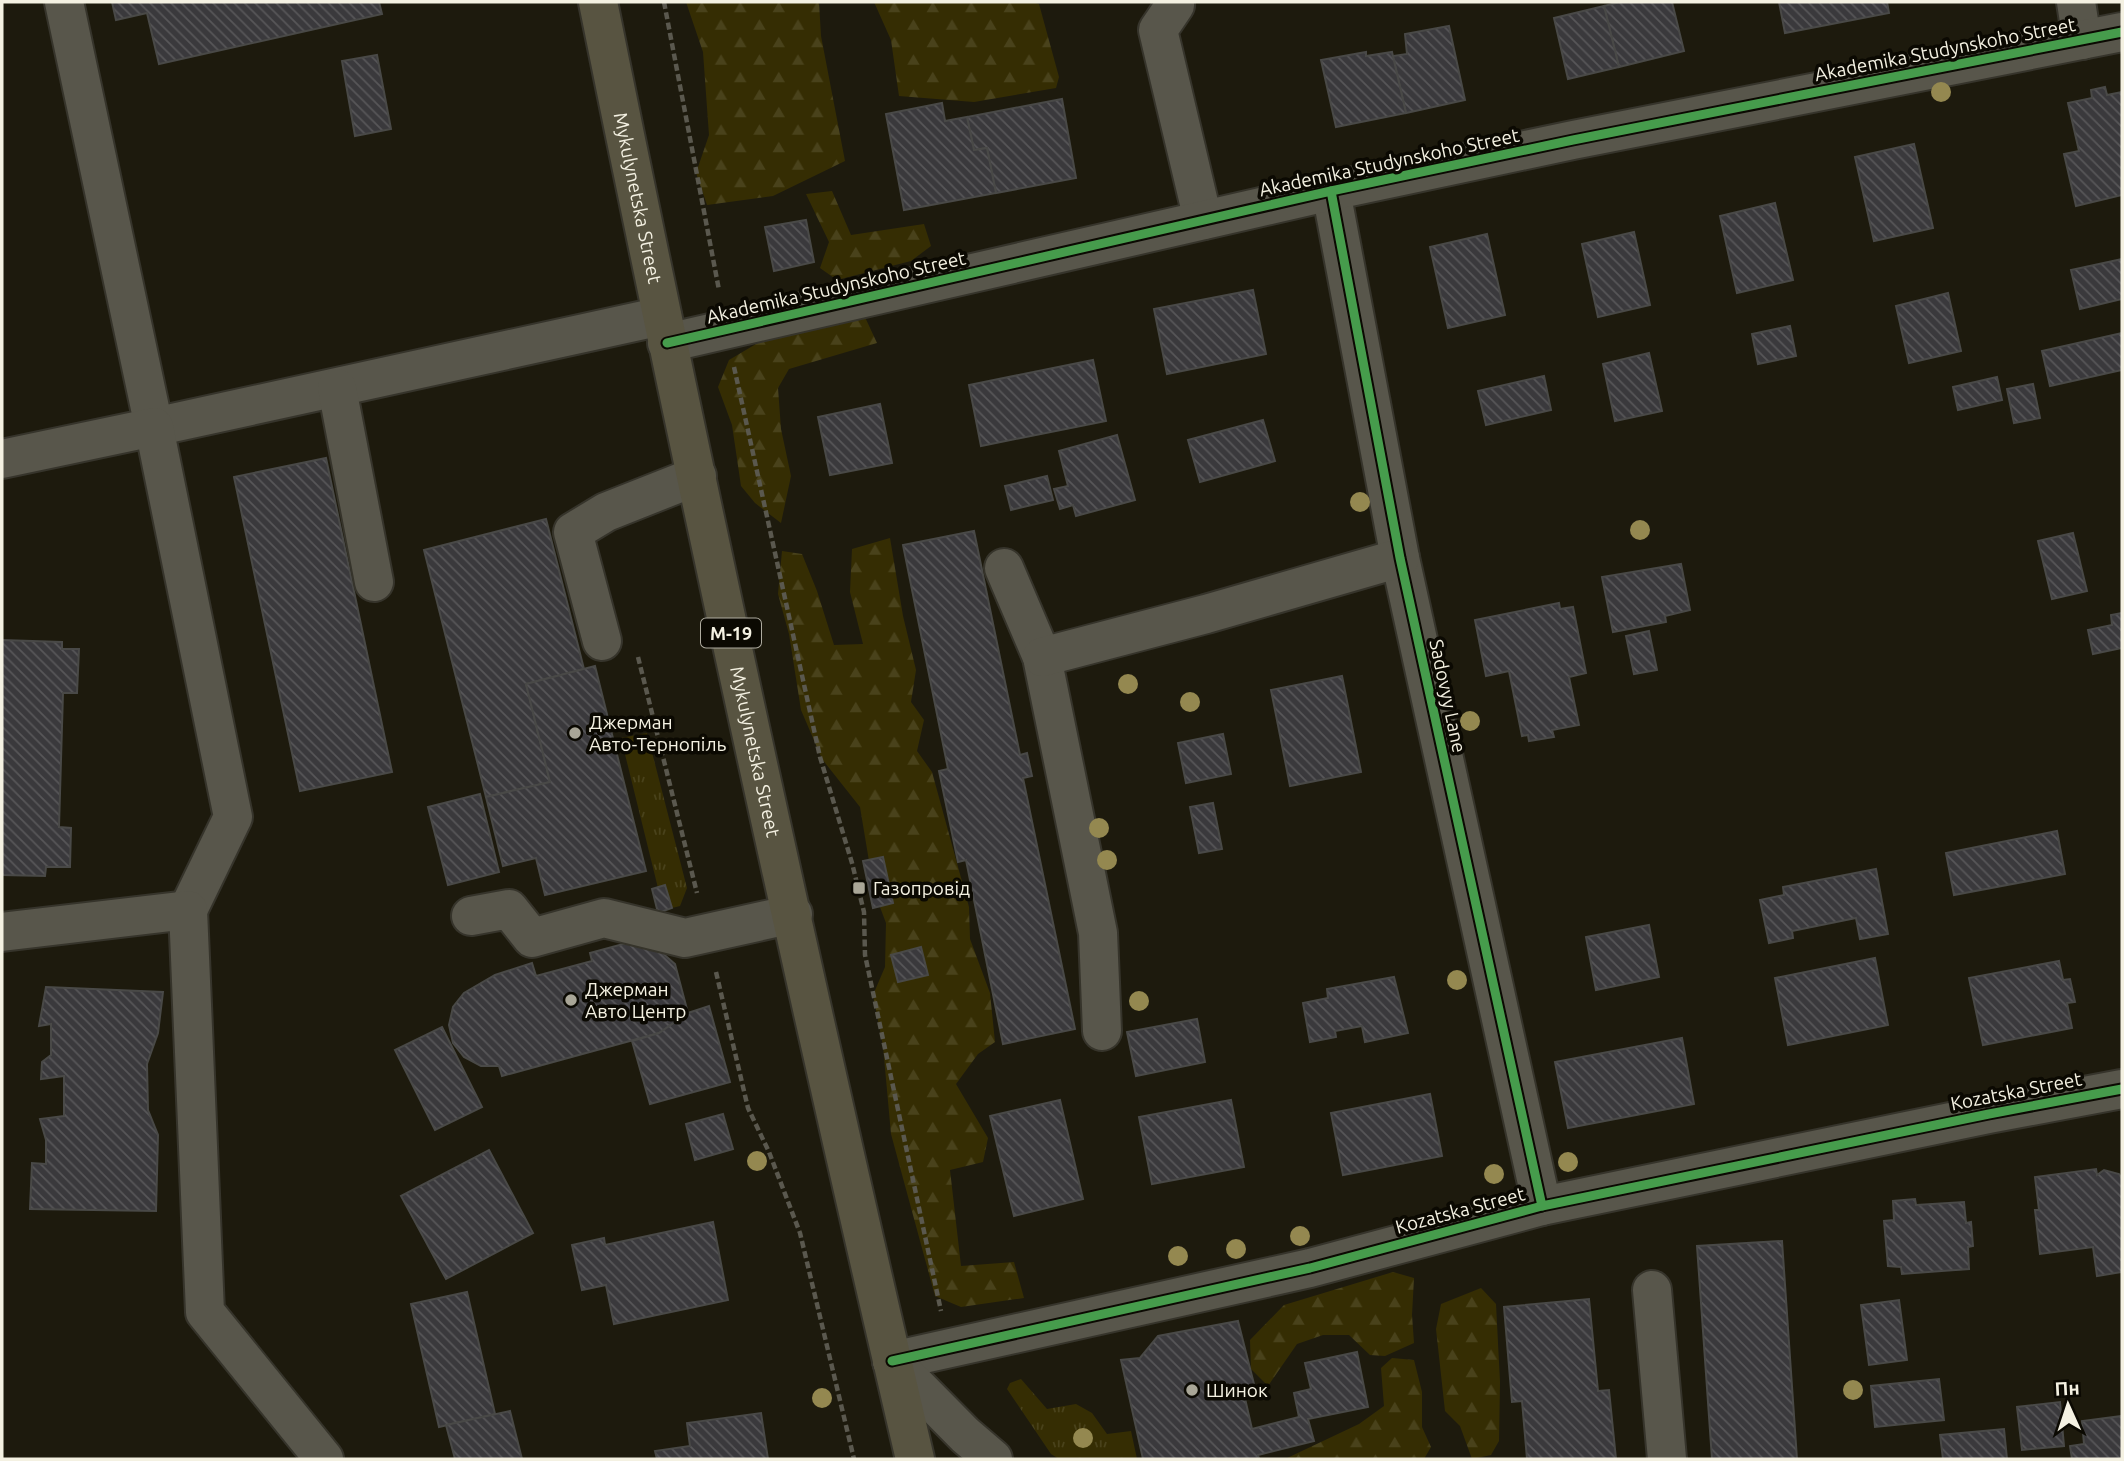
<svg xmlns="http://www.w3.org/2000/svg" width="2124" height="1461" font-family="Ubuntu,sans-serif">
  <defs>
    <pattern id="grass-tufts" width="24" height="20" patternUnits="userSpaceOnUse" patternTransform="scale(1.75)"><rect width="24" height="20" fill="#352d03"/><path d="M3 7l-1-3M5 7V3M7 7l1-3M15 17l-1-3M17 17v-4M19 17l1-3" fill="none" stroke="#49421b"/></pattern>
    <pattern id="forest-firs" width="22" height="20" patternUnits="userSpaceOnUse" patternTransform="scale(1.75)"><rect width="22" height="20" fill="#352d03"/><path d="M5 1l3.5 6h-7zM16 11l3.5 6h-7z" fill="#49421b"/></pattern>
    <pattern id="building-back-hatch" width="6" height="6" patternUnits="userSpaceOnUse" patternTransform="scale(1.75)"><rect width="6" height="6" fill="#3a393c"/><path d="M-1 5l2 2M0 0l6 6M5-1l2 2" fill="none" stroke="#575658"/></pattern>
  </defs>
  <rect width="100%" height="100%" fill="#1d1a0d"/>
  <g fill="url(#grass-tufts)">
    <polygon points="647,733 687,888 680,906 672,908 666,886 658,888 621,738"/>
    <polygon points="1021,1379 1047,1409 1076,1404 1092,1413 1107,1434 1131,1431 1137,1459 1059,1459 1051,1454 1007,1389 1010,1383"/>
  </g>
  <g fill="url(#forest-firs)">
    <polygon points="686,2 819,2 821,36 845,161 773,196 707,205 696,173 709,135 703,52"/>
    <polygon points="874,2 1032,2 1039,4 1059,77 1056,88 974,102 899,96 891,40"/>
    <polygon points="832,191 851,235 924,224 931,246 911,261 837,280 820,268 829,242 806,194"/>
    <polygon points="864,315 877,343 789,369 778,388 781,429 791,476 781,523 755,503 741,486 732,425 718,387 729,360 761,341 811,322"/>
    <polygon points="890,538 903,616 916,670 911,702 924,720 917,751 932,772 969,907 970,939 990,993 995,1042 978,1054 956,1084 988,1138 983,1162 950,1170 961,1266 1014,1262 1024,1298 961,1307 935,1296 891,1134 883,1046 873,995 885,967 886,923 874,891 860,807 822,759 801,710 789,634 778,594 782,551 802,554 817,591 834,645 863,644 850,592 852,549"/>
    <polygon points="1393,1272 1414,1278 1412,1315 1414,1343 1385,1356 1370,1355 1349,1335 1323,1335 1297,1344 1268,1386 1251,1369 1250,1340 1284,1305"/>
    <polygon points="1481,1288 1496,1304 1500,1382 1499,1441 1491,1455 1472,1459 1460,1426 1445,1411 1436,1329 1441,1304"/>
    <polygon points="1392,1358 1414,1360 1422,1392 1422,1427 1431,1447 1424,1459 1285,1459 1359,1424 1384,1406 1381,1368"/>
  </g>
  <g fill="url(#building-back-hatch)" stroke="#494947" stroke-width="2">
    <polygon points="112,2 379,2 382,14 159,64 147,13 116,20"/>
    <polygon points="1620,2 1672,2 1684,51 1619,67 1604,6"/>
    <polygon points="1779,2 1887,2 1889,13 1785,33"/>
    <polygon points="1604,6 1619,67 1568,79 1554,18"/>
    <polygon points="1449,26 1465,100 1406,113 1393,56 1407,54 1405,34"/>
    <polygon points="1366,52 1366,56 1392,52 1406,113 1336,127 1321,60"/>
    <polygon points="377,55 391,129 355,136 342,61"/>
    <polygon points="2105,87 2107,95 2122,92 2122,195 2076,206 2064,154 2079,151 2068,103 2092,98 2091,90"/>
    <polygon points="1062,99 1076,178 996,193 987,148 974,150 967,117"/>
    <polygon points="942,103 945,121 967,117 974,150 987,148 996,193 904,210 886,114"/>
    <polygon points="1914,144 1933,228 1874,241 1855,157"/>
    <polygon points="1775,203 1793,280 1737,293 1720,216"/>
    <polygon points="806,220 814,262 774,271 765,227"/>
    <polygon points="1634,232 1650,305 1598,317 1582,244"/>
    <polygon points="1487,234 1505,315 1448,328 1430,247"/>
    <polygon points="2122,259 2122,299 2080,309 2071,270"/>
    <polygon points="1253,290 1266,354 1167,374 1154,309"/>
    <polygon points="1948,293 1961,351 1909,363 1896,306"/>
    <polygon points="1790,326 1796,356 1758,364 1752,334"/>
    <polygon points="2122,333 2122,370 2050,386 2042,351"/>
    <polygon points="1649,353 1662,411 1615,421 1603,364"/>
    <polygon points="1093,360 1106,421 981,446 969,385"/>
    <polygon points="1544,376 1551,410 1486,425 1478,391"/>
    <polygon points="1997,377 2002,400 1958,410 1953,387"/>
    <polygon points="2033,384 2040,418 2014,423 2007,389"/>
    <polygon points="880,404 892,463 830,475 818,417"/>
    <polygon points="1263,420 1275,461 1200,482 1188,440"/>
    <polygon points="1117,435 1135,500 1076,516 1073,505 1060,509 1054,489 1068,486 1059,451"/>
    <polygon points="326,458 392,772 300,791 234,477"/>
    <polygon points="1047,476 1053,500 1011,510 1005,486"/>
    <polygon points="546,519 584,669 526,684 550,782 486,797 424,550"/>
    <polygon points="974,531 1020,755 1027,753 1032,776 1023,778 1075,1029 1003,1044 966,860 958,862 939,771 948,769 903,545"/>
    <polygon points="2073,533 2087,591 2052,599 2038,541"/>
    <polygon points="1681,564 1690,610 1665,616 1666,622 1613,632 1602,577"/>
    <polygon points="1559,603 1560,609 1573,607 1586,673 1569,677 1579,725 1552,730 1554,737 1529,741 1528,735 1522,736 1509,671 1486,676 1475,620"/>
    <polygon points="2122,613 2122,648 2093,654 2088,630 2112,625 2111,615"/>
    <polygon points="1649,631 1657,670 1634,674 1626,636"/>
    <polygon points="2,640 62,642 62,649 79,649 77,693 63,693 59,827 71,828 70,867 46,867 45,876 2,875"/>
    <polygon points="595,666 646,871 545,895 536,858 503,866 486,797 550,782 526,684"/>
    <polygon points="1342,676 1361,772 1290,786 1271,690"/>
    <polygon points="1223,734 1231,774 1186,783 1178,743"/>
    <polygon points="480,794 499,872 448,885 428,807"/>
    <polygon points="1213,803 1222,849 1199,853 1190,807"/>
    <polygon points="2057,831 2065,874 1954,895 1946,853"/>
    <polygon points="883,857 893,903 873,908 863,861"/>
    <polygon points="1876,869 1888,934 1860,939 1856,918 1792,931 1793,938 1769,943 1760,900 1784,895 1783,887"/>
    <polygon points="665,885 672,908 658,913 652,889"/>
    <polygon points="1649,925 1659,977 1596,990 1586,937"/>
    <polygon points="645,938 675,964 688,1013 659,1033 502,1076 499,1066 481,1066 464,1057 453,1043 449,1025 453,1007 464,993 495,975 532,963 536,976 592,961 590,953"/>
    <polygon points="921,947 928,975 898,982 891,955"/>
    <polygon points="1875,958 1888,1025 1788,1045 1775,978"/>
    <polygon points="2059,961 2063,980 2070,979 2075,1002 2067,1003 2072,1028 1983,1045 1969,978"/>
    <polygon points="1394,977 1408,1033 1365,1042 1362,1026 1335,1031 1336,1037 1310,1042 1303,1003 1328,998 1327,989"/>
    <polygon points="46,987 163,992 158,1033 147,1064 148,1110 158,1135 156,1211 30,1209 32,1163 46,1164 46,1140 40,1119 64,1116 64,1076 41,1079 42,1062 51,1055 51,1024 39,1026"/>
    <polygon points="709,1006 730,1082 650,1104 632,1041 659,1033 688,1013"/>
    <polygon points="1197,1019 1205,1062 1136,1076 1127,1032"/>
    <polygon points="442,1027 482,1107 435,1130 395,1050"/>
    <polygon points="1682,1038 1694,1104 1568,1128 1555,1062"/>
    <polygon points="1430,1094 1442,1156 1343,1175 1331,1113"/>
    <polygon points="1060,1100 1083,1199 1014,1216 990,1116"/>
    <polygon points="1231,1100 1244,1167 1152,1184 1139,1117"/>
    <polygon points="723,1114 733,1149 695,1160 686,1124"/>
    <polygon points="489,1150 533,1233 446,1279 401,1196"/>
    <polygon points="2096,1169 2097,1175 2104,1170 2119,1174 2122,1179 2122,1272 2097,1276 2093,1247 2040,1254 2035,1210 2039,1210 2035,1177"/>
    <polygon points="1915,1199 1916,1205 1964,1202 1966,1223 1971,1222 1973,1246 1968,1247 1969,1269 1902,1274 1901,1267 1888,1266 1884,1221 1894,1220 1893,1201"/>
    <polygon points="713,1222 728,1300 614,1324 606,1285 582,1290 572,1245 604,1238 605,1245"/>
    <polygon points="1782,1241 1797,1459 1712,1459 1697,1246"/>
    <polygon points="467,1292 495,1414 439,1427 411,1304"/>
    <polygon points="1589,1299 1598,1391 1609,1390 1616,1459 1527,1459 1522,1401 1512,1402 1504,1307"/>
    <polygon points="1899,1300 1907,1360 1869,1365 1861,1305"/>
    <polygon points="1238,1321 1256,1392 1244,1394 1252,1429 1299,1417 1294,1393 1311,1389 1305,1363 1357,1352 1368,1407 1308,1419 1314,1441 1258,1455 1259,1459 1143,1459 1121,1360 1140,1358 1158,1336"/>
    <polygon points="1939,1379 1944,1420 1875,1427 1871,1386"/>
    <polygon points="2060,1402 2064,1446 2022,1450 2017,1407"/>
    <polygon points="510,1411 522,1459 455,1459 446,1425"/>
    <polygon points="761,1413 768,1459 657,1459 655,1451 690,1446 687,1423"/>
    <polygon points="2122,1416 2122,1459 2072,1459 2070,1446 2084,1444 2082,1421"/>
    <polygon points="2004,1429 2007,1459 1943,1459 1940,1435"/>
  </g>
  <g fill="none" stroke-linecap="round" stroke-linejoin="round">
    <defs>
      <g id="minor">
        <polyline points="64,2 154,427 662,316"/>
        <polyline points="1174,2 1175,5 1158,30 1203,220"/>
        <polyline points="2076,2 2082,40"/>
        <polyline points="1331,191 1400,558 1542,1206"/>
        <polyline points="667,343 1331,191 1573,140 2122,32"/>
        <polyline points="337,388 374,582"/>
        <polyline points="2,459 154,427 233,817 188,910"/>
        <polyline points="1004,568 1042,657 1098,933 1102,1031"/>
        <polyline points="602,641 573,532 606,512 697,476"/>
        <polyline points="1042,657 1206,614 1400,558"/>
        <polyline points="471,916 509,909 532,938 604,918 685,938 793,914"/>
        <polyline points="2,932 188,910 205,1312 324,1459"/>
        <polyline points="1652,1290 1667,1459"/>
        <polyline points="892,1361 1310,1268 1542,1206 1989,1114 2122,1089"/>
        <polyline points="892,1361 965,1435 993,1459"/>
      </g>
      <g id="highway">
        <path id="s1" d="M 598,2 C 696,489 802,975 915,1459"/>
      </g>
    </defs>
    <use href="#minor" stroke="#36342b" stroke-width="42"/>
    <use href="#highway" stroke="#36342b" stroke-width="42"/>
    <g stroke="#5a584e" stroke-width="4.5" stroke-dasharray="7 3.5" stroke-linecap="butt">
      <polyline points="664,2 719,290"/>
      <polyline points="734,367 820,757 852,863 864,912 865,955 941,1311"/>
      <polyline points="638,657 697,893"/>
      <polyline points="716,972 748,1108 769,1152 800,1233 854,1459"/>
    </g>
    <use href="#minor" stroke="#58564b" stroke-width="38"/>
    <use href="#highway" stroke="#585441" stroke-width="38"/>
    <defs>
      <g id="cycleway">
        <polyline points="1331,191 1400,558 1542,1206"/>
        <polyline points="667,343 1331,191 1573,140 2122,32"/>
        <polyline points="892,1361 1310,1268 1542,1206 1989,1114 2122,1089"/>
      </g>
    </defs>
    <use href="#cycleway" stroke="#0b0902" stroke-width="13"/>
    <use href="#cycleway" stroke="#469c4c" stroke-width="9"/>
  </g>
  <g fill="#948850">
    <circle cx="1941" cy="92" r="10"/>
    <circle cx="1360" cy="502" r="10"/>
    <circle cx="1640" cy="530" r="10"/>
    <circle cx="1128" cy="684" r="10"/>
    <circle cx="1190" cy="702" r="10"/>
    <circle cx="1470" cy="721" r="10"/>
    <circle cx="1099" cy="828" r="10"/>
    <circle cx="1107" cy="860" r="10"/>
    <circle cx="1457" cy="980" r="10"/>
    <circle cx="1139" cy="1001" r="10"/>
    <circle cx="757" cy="1161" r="10"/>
    <circle cx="1568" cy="1162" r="10"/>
    <circle cx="1494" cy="1174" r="10"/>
    <circle cx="1300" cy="1236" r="10"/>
    <circle cx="1236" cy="1249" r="10"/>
    <circle cx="1178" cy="1256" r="10"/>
    <circle cx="1853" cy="1390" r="10"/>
    <circle cx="822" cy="1398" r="10"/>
    <circle cx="1083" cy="1438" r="10"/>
  </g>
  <g fill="#a9a697" stroke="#0b0902" stroke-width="2.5">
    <circle cx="575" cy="733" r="7"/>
    <rect x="852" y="881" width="14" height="14" rx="3.5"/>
    <circle cx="571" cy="1000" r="7"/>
    <circle cx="1192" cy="1390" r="7"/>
  </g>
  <g text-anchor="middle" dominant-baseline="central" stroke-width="7" stroke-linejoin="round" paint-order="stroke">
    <rect fill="#0b0902" stroke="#aeab9f" stroke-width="2" x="701" y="618.5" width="60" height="29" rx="5"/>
    <g font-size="18" font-weight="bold" fill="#f4f1e2">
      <text x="731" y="633">М-19</text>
    </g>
    <g font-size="19" fill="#f4f1e2" stroke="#0b0902">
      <text transform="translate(1945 49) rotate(-11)">Akademika Studynskoho Street</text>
      <text transform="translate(1389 162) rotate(-12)">Akademika Studynskoho Street</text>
      <text stroke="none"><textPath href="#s1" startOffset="200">Mykulynetska Street</textPath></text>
      <text transform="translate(836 287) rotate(-13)">Akademika Studynskoho Street</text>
      <text transform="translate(1448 696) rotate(78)">Sadovyy Lane</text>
      <text stroke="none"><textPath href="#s1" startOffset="766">Mykulynetska Street</textPath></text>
      <text transform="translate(2016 1091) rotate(-11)">Kozatska Street</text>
      <text transform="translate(1460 1210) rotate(-15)">Kozatska Street</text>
    </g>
    <g font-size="19" fill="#f4f1e2" stroke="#0b0902" text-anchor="start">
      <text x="589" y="722">Джерман<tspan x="589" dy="22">Авто-Тернопіль</tspan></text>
      <text x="873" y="888">Газопровід</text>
      <text x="585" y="989">Джерман<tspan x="585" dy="22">Авто Центр</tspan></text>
      <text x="1206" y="1390">Шинок</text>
    </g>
  </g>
  <rect width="2124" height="1461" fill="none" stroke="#f4f1e2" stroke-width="7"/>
  <g transform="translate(2068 1405) rotate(357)" stroke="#0b0902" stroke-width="5" paint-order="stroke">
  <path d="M0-5L12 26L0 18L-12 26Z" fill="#f4f1e2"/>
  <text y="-10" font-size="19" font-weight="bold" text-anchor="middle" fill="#f4f1e2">Пн</text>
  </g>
</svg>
